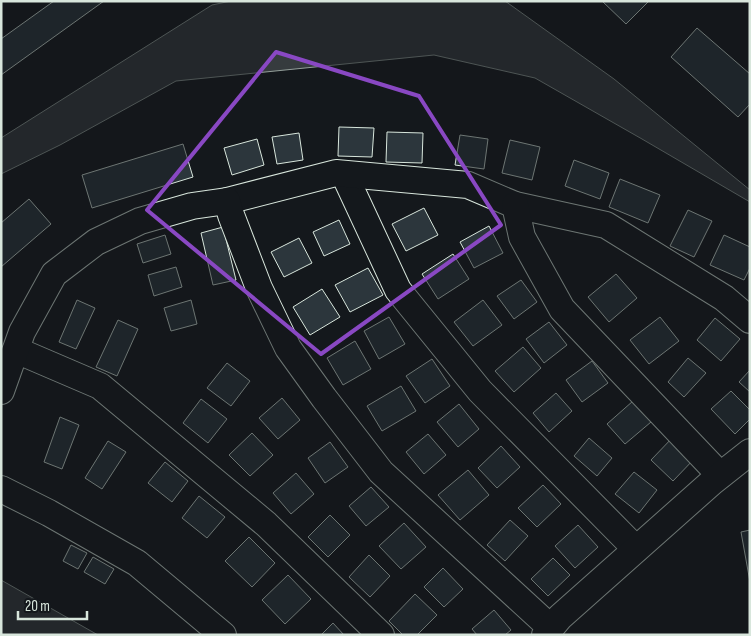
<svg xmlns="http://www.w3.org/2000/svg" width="751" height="636" font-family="'Sofia Sans Condensed',sans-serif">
  <rect width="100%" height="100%" fill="#14181c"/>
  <g fill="#363b3e" stroke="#939e99">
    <polygon points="231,1 505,1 614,79 750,190 750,202 642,139 535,78 434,55 176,81 60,145 1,174 1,138 212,5"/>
    <polygon points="1,580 98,635 1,635"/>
  </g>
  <g fill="#2c363c" stroke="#d8e6dc">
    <polygon points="54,1 104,1 1,75 1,39"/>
    <polygon points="602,1 649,1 626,24"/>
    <polygon points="697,28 750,74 750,104 738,117 671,57"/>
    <polygon points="339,127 374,128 372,157 338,156"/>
    <polygon points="387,132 423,133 422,163 386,162"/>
    <polygon points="299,133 303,160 277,164 272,137"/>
    <polygon points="460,135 488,139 484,169 455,165"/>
    <polygon points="257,139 264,165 232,175 224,148"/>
    <polygon points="510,140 540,147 532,180 502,173"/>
    <polygon points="183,144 193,177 92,208 82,175"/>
    <polygon points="574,160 609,173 600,199 565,186"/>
    <polygon points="620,179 660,195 648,223 609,207"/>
    <polygon points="29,199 51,224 1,267 1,223"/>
    <polygon points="424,208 438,235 406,251 392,224"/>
    <polygon points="688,210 712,221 694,257 670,246"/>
    <polygon points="339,220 350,244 324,256 313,232"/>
    <polygon points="489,226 503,253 474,268 460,242"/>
    <polygon points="223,227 236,280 213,285 201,233"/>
    <polygon points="165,235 171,254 143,263 137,244"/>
    <polygon points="724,235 750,247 750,268 744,280 710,265"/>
    <polygon points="299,238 312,263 284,277 271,252"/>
    <polygon points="453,254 469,279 438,299 422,274"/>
    <polygon points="176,267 182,287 154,296 148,275"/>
    <polygon points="368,268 383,295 350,312 335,285"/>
    <polygon points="616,274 637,298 609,322 588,297"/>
    <polygon points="521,280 537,302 514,319 497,296"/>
    <polygon points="322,289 340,317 310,335 293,307"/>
    <polygon points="77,300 95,308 76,349 59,342"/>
    <polygon points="191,300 197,324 171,331 164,308"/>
    <polygon points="483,300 502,325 473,346 454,322"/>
    <polygon points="389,317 405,344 379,359 364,331"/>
    <polygon points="660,317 679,341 649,364 630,340"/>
    <polygon points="715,318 740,339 721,361 697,340"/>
    <polygon points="118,320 138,329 117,376 96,367"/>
    <polygon points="549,322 567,345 544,363 526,339"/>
    <polygon points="355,341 371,369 343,385 327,358"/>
    <polygon points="523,347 541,368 514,392 495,371"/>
    <polygon points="688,358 706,373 684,397 668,382"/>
    <polygon points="432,359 450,386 425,403 406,376"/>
    <polygon points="592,361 608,383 582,402 566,380"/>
    <polygon points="227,363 250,381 231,406 207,388"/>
    <polygon points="750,370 750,392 739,382"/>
    <polygon points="401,386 416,411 382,431 367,406"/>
    <polygon points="731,391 750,410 750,419 735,434 711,409"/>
    <polygon points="556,393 572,411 549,432 533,413"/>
    <polygon points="282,398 300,420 278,439 259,418"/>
    <polygon points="201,399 227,419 208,443 183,423"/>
    <polygon points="633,401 651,422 625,444 607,424"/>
    <polygon points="459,404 479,429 458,447 437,422"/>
    <polygon points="60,417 79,425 62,469 44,462"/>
    <polygon points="252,433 273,455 250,476 229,455"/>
    <polygon points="428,434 446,455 424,474 406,452"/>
    <polygon points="674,436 696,457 673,481 651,460"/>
    <polygon points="589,438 612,458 597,476 574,456"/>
    <polygon points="108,441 126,452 102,489 85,478"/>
    <polygon points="330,442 348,467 325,483 308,458"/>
    <polygon points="501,446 520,467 497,488 478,468"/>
    <polygon points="165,462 188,481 172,502 148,483"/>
    <polygon points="468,470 489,495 460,520 438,495"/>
    <polygon points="634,472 657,490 639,513 615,494"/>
    <polygon points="296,473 314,494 291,514 273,493"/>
    <polygon points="543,485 561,504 537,527 518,508"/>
    <polygon points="371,487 389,507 366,526 349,506"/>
    <polygon points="199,496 225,517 207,538 182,518"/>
    <polygon points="330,515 350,535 328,557 308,537"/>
    <polygon points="510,520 528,536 505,561 487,545"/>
    <polygon points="404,523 426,547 401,569 379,546"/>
    <polygon points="578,525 598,547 575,568 555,546"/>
    <polygon points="750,530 750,582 741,532"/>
    <polygon points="249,537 275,563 252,587 225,561"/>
    <polygon points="71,545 87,553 78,569 63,561"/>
    <polygon points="369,555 390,576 370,597 349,577"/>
    <polygon points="93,557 114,569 105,584 84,572"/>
    <polygon points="553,558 570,575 548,596 531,579"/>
    <polygon points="443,568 463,589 444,607 424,587"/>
    <polygon points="288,575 311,599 285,624 262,600"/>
    <polygon points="415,594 437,615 417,635 403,635 389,621"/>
    <polygon points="494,610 511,630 505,635 477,635 472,629"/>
    <polygon points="333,623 344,635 321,635"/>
  </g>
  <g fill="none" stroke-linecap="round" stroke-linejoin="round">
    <defs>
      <g id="minor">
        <polyline points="344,174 398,290 480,391 636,549"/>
        <polyline points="227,201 336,173 468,185 515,205 606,225 724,298 750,320"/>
        <polyline points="515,205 522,237 562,309 720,475"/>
        <polyline points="15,352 23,353 100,386 266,524 381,635"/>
        <polyline points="1,391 22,332 54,274 96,242 140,221 192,206 227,201 231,215 259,288 288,348 324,398 381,472 551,628"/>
        <polyline points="1,489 49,513 137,563 223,635"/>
        <polyline points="545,635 560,617 712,482 750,452"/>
      </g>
    </defs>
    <use href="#minor" stroke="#d8e6dc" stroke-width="28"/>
    <use href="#minor" stroke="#14181c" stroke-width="26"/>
  </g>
  <path d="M0 0H751V636H0ZM 276,52 L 419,96 L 501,225 L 321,354 L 147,210 Z" fill="#14181c" fill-opacity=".55" fill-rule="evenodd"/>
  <path fill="none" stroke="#8948c3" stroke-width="4" stroke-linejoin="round" d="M 276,52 L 419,96 L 501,225 L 321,354 L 147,210 Z"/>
  <rect width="751" height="636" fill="none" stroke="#d8e6dc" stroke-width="5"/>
  <path d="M18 611v8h69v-8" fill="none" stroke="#d8e6dc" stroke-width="2.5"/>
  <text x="25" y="611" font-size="15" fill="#d8e6dc" stroke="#14181c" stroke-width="4" paint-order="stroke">20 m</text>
</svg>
